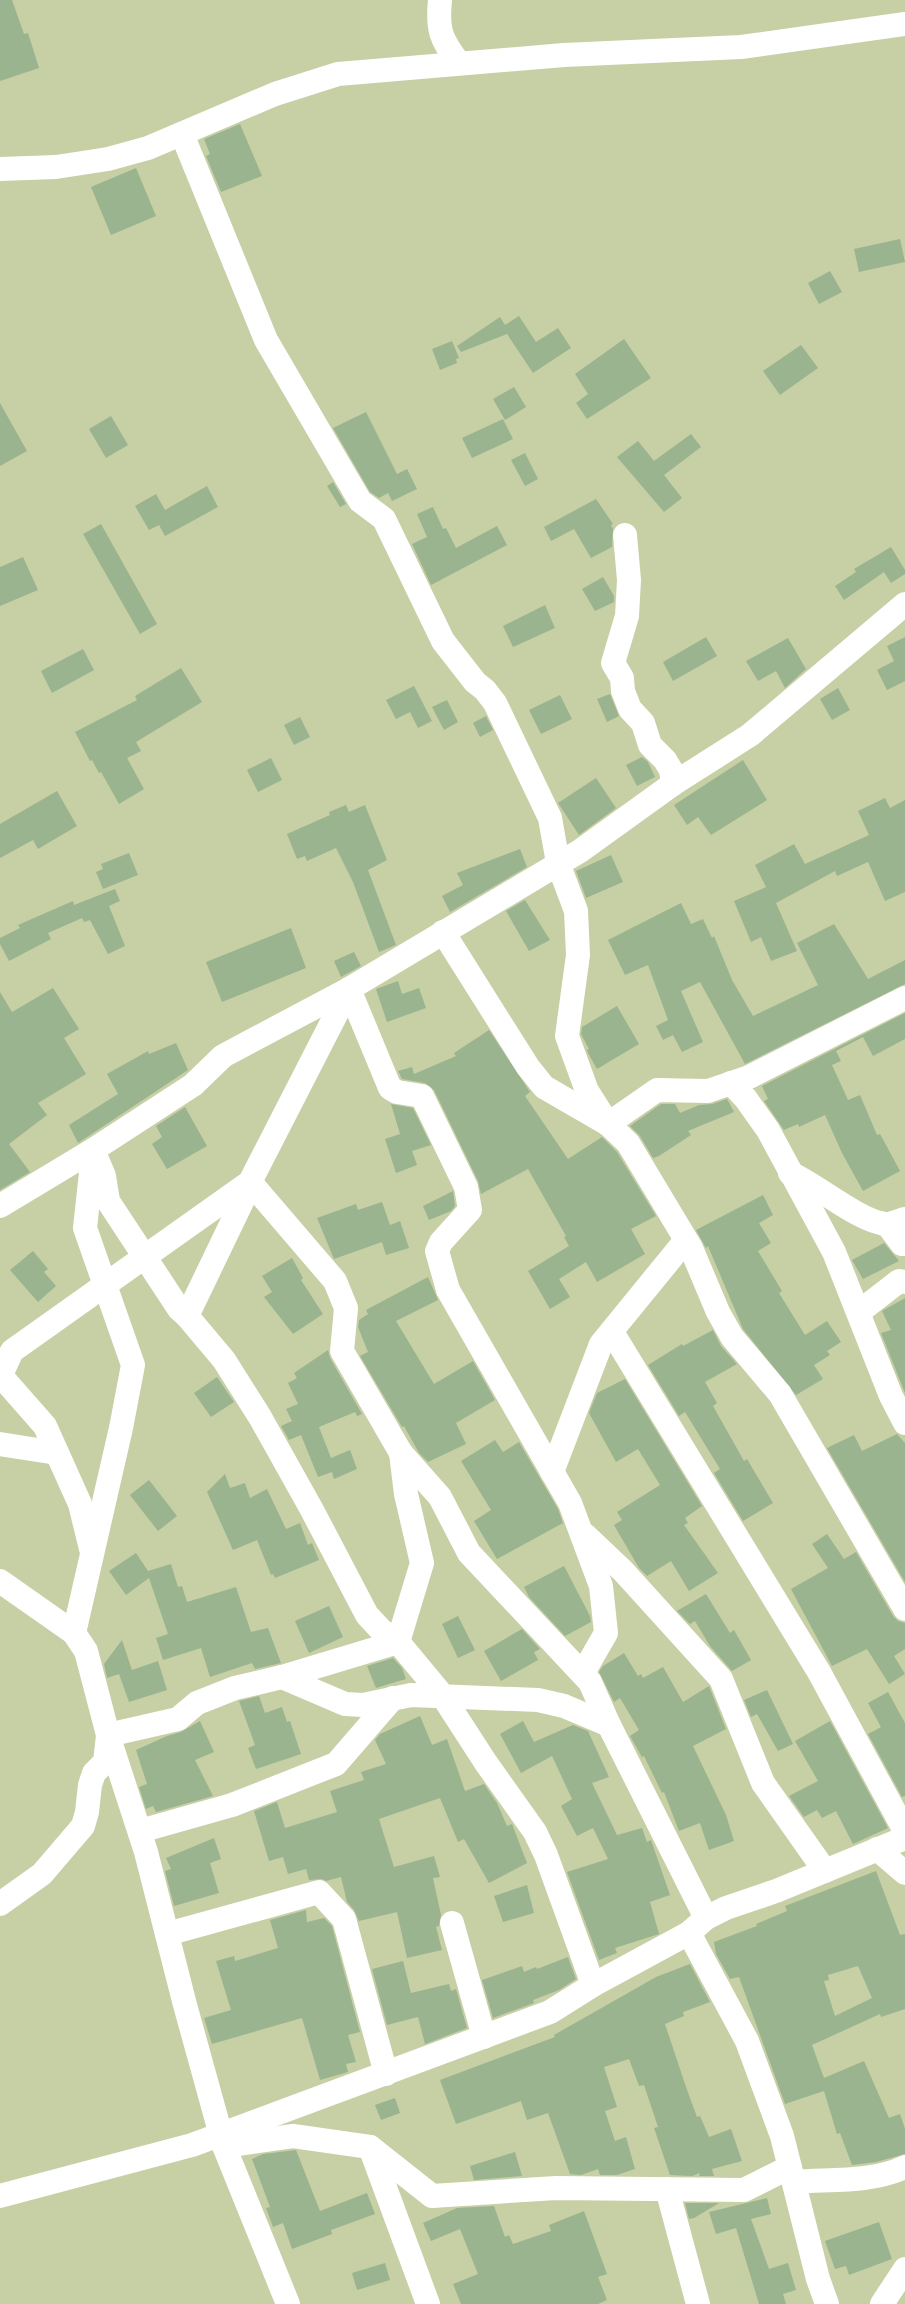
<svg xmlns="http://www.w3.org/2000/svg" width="905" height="2304" font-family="'Golos Text',sans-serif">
  <rect width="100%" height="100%" fill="#c7cfa5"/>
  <g fill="#9ab48f" fill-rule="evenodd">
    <polygon points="0,0 12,0 24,34 28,33 39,68 0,81"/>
    <polygon points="240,124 262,176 221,192 206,156 210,154 204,139"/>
    <polygon points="136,168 156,216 111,235 91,187"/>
    <polygon points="900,239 905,262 859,272 854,249"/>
    <polygon points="830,271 842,292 819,304 808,283"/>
    <polygon points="519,316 536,342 558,328 571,348 533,373 507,334 461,352 457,346 500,317 505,325"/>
    <polygon points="624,339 651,378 587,419 576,403 588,394 575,374"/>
    <polygon points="452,341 459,358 456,359 457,363 440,370 432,349"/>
    <polygon points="801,345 818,368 780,395 763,371"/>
    <polygon points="514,387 526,407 505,420 493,399"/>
    <polygon points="0,403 27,451 0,466"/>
    <polygon points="366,412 397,474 407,469 417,489 392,501 388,493 379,498 370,492 333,428"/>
    <polygon points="111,416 128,445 106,458 89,429"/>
    <polygon points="503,419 513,439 472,458 462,438"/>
    <polygon points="691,434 701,447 664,475 682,498 664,512 617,457 638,441 654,461"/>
    <polygon points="525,453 538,479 525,486 511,460"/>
    <polygon points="333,482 346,504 340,507 327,486"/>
    <polygon points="207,486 218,507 165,536 159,525 149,530 135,506 156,494 165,510"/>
    <polygon points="596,499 613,524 611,525 613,529 612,547 591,558 574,529 551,541 544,527"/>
    <polygon points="433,507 443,529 446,528 456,548 497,526 507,545 431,585 412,544 427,537 417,514"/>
    <polygon points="101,524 157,624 140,634 83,534"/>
    <polygon points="891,547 905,570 905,574 891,583 884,572 844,600 835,586 856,572 854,569"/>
    <polygon points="23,557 38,590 0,606 0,567"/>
    <polygon points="603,577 614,596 614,602 595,611 582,589"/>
    <polygon points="545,605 555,628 513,647 503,626"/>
    <polygon points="706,637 717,656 673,681 663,662"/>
    <polygon points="905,637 905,681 887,690 877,670 894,661 887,646"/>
    <polygon points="788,638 806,669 785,688 776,671 758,681 746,661"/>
    <polygon points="83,649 94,670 52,693 41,671"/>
    <polygon points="181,668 202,702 136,742 141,751 127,758 144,789 119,804 101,772 99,773 92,760 90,761 75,732 137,700 135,696"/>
    <polygon points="414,686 432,721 418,728 410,712 396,719 386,700"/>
    <polygon points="838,688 850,710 832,720 820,699"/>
    <polygon points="610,694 619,716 607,722 597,699"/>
    <polygon points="560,695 572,719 541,734 529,710"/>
    <polygon points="447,700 458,722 444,730 432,707"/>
    <polygon points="486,716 493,730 480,737 473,723"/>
    <polygon points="300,717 310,737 294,745 284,725"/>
    <polygon points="642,757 648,762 655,777 637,786 626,765"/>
    <polygon points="271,758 282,780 258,792 247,770"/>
    <polygon points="743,760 767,800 711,835 698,817 687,825 674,805"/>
    <polygon points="596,778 616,808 579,835 558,803"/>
    <polygon points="57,791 77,826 38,849 33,840 0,858 0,824"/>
    <polygon points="885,798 890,808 905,800 905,892 885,901 868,862 837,876 835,871 776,903 797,951 771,961 761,937 751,942 734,901 766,887 755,865 794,844 805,864 869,835 858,811"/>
    <polygon points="346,805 349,812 365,805 387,860 368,870 396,945 379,952 353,882 336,848 307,861 305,856 297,859 287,834 330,815 329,812"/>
    <polygon points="520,849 527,867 450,912 442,896 463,885 457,873"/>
    <polygon points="129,853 138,875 103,889 96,872 103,869 101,864"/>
    <polygon points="611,855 623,882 586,898 576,871"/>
    <polygon points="115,889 120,901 109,906 125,946 108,954 90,920 84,922 82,918 48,933 51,939 9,961 0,944 0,938 20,928 18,925 73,901 74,905"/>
    <polygon points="525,900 550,940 529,951 506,911"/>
    <polygon points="681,903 691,924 703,919 712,938 714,936 732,980 753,1016 818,985 797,943 834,924 868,979 905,960 905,984 745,1064 700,982 681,991 703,1042 682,1052 673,1035 663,1040 656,1026 668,1020 648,965 625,975 608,940"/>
    <polygon points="291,928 306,968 222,1002 206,962"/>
    <polygon points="354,952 361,966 341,977 334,961"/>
    <polygon points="398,981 402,994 419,988 426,1008 387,1022 376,989"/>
    <polygon points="53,988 79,1029 64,1038 86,1074 38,1103 47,1115 9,1144 30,1172 0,1190 0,992 12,1012"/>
    <polygon points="617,1006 639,1044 597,1069 588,1053 587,1050 589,1049 581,1034 582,1027"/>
    <polygon points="905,1013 905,1039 873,1056 863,1037 836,1051 841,1061 832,1065 848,1100 860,1095 877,1135 880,1134 900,1171 863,1191 842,1153 825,1115 799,1127 798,1124 784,1130 764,1101 768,1099 762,1086"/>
    <polygon points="489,1030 530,1092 525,1096 568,1159 602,1137 617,1152 656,1216 631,1229 645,1254 597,1282 586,1262 559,1279 570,1297 550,1309 528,1271 569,1246 564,1237 566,1236 528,1169 481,1194 478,1181 434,1090 425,1083 402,1079 398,1071 412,1067 414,1074 456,1056 454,1053"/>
    <polygon points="176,1043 188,1070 78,1143 69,1125 118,1094 107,1074 148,1051 149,1054"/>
    <polygon points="727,1099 734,1112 688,1131 691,1135 659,1156 653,1158 640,1136 630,1126 661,1104 675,1104 680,1113 699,1105 712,1104"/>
    <polygon points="391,1104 413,1108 431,1145 412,1151 417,1165 396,1173 385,1139 400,1134"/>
    <polygon points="185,1107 207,1146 167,1169 152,1144 162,1137 156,1126"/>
    <polygon points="453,1191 455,1206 451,1211 429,1220 423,1206"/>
    <polygon points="763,1195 773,1215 759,1223 771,1243 758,1251 782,1291 779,1293 805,1335 827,1321 841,1342 827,1351 830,1355 814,1365 823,1379 796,1395 743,1329 708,1246 706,1248 696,1230"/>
    <polygon points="382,1202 390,1225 400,1221 409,1248 386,1255 382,1242 334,1259 317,1218 356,1204 358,1210"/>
    <polygon points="884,1243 899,1261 863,1279 852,1260"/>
    <polygon points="33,1251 48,1269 44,1272 56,1286 38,1302 10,1270"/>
    <polygon points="292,1258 303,1278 301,1280 323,1314 293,1334 264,1297 272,1292 262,1276"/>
    <polygon points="428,1277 438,1300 396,1321 434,1384 473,1361 495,1400 456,1423 466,1444 428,1462 419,1453 404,1426 402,1427 360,1356 368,1352 358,1327 359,1320 368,1314 366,1310"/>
    <polygon points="905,1298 905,1393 881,1333 891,1330 882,1311"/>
    <polygon points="713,1330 721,1346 737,1364 705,1382 717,1403 713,1406 744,1461 747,1459 773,1503 743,1521 714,1473 720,1469 685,1412 679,1416 648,1365 682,1344 683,1346"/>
    <polygon points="328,1350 330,1358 362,1414 357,1416 355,1412 319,1427 331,1458 350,1450 357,1469 334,1479 332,1472 318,1477 301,1435 289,1440 281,1426 292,1421 286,1409 298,1404 288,1383 297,1378 294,1373"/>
    <polygon points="217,1377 234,1402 211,1417 194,1393"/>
    <polygon points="625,1379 702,1506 685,1518 688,1523 684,1525 718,1573 689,1591 671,1561 647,1576 639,1568 614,1525 622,1520 617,1512 660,1485 638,1449 616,1462 589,1413 597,1393"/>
    <polygon points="897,1434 905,1443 905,1582 827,1448 854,1435 862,1451"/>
    <polygon points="495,1440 503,1452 519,1442 558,1509 563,1523 497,1559 474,1521 491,1510 461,1461"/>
    <polygon points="225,1474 230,1488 245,1483 250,1498 267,1489 286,1529 300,1523 308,1545 312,1543 319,1560 275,1578 273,1574 271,1575 257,1540 233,1550 207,1492"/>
    <polygon points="149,1480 177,1516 158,1531 130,1495"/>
    <polygon points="827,1534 844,1559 856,1552 893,1616 898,1621 905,1623 905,1649 894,1656 905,1674 889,1684 867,1649 832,1666 791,1589 828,1568 812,1544"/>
    <polygon points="136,1553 148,1571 171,1564 178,1587 182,1586 187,1602 236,1587 251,1632 268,1628 281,1663 255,1669 252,1663 210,1677 201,1648 163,1660 156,1638 168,1634 149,1578 126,1595 109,1571"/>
    <polygon points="564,1566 590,1616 591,1622 565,1636 529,1597 524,1587"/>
    <polygon points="706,1594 730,1633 734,1630 751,1660 732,1671 710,1646 695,1621 690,1624 677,1611"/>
    <polygon points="329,1606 343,1637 309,1653 295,1621"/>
    <polygon points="458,1616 475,1650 458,1658 442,1624"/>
    <polygon points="522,1629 540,1649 534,1652 538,1660 501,1681 484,1651"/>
    <polygon points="122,1640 132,1670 158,1661 167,1690 129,1702 119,1674 107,1678 104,1664"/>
    <polygon points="624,1653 638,1676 641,1674 643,1678 663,1667 683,1702 709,1686 726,1729 693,1746 726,1815 734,1841 709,1850 700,1823 679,1831 664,1792 662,1793 644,1756 642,1757 630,1736 639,1730 620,1698 614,1702 599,1672 603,1666"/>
    <polygon points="393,1658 402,1668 406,1679 376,1688 367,1666"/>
    <polygon points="767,1690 793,1744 778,1751 757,1714 751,1717 744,1700"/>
    <polygon points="888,1692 905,1723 905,1796 902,1797 868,1734 881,1727 868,1703"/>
    <polygon points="259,1696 265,1713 282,1707 287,1722 290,1721 301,1754 256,1769 248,1748 255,1745 239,1701"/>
    <polygon points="420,1716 432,1745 447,1739 465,1791 484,1784 497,1803 507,1826 512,1824 527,1863 489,1883 464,1839 458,1842 440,1798 379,1819 394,1867 434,1856 440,1877 433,1878 441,1915 439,1926 436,1927 442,1950 407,1958 397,1912 359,1921 354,1910 347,1902 341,1877 326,1881 322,1879 309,1880 306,1869 288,1874 283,1857 269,1861 254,1811 277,1802 285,1828 337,1812 330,1791 364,1780 361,1772 386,1764 375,1740 380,1734"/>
    <polygon points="200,1721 214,1752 195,1760 213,1796 156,1812 153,1806 146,1809 139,1787 147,1784 136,1750 167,1736 181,1732"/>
    <polygon points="523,1721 534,1742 573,1725 588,1731 609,1777 592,1783 617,1835 642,1828 647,1842 651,1840 670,1895 650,1902 659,1934 615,1948 617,1953 599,1960 567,1872 608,1859 593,1828 577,1836 561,1806 572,1799 552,1756 521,1773 500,1734"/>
    <polygon points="830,1721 888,1828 853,1844 836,1811 822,1818 817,1810 804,1817 789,1796 818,1781 795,1741"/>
    <polygon points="214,1838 221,1859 210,1863 219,1893 174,1906 165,1871 171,1869 166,1858"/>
    <path d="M 876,1871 L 900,1935 L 905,1934 L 905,2009 L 881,2017 L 880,2014 L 812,2045 L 824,2078 L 864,2061 L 889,2118 L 900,2114 L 905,2129 L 905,2154 L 876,2162 L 852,2165 L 840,2133 L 837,2134 L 824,2091 L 785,2104 L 739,1977 L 730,1979 L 716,1954 L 714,1942 L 757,1926 L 756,1924 L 787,1911 L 785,1906 ZM 858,1966 L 872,1998 L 835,2016 L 824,1981 L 829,1980 L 828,1975 Z"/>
    <polygon points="527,1885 534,1913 503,1922 494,1896"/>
    <polygon points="306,1910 307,1922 324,1918 332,1926 360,2032 348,2035 356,2062 346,2064 348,2072 320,2080 302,2018 212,2044 204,2018 231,2010 216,1961 234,1956 235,1961 278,1948 270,1920"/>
    <polygon points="568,1957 576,1979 559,1990 533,2000 534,2003 493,2018 482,1980 522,1966 524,1972 536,1967 537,1969"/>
    <polygon points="403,1961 411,1993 449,1984 451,1991 456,1989 467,2028 425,2044 418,2017 387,2025 372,1969"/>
    <polygon points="690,1964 710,2002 683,2012 684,2016 665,2024 686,2087 697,2117 700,2116 709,2137 731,2129 742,2161 712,2169 714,2176 699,2176 700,2173 692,2176 670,2175 654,2128 658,2127 644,2085 639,2086 629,2059 604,2067 617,2107 605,2111 615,2141 626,2137 635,2169 617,2175 600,2175 598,2169 581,2175 570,2174 548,2113 527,2120 521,2101 456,2124 440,2080 555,2037 554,2035 656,1977"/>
    <polygon points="395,2098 400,2113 381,2120 375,2105"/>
    <polygon points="296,2150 320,2211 367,2193 375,2214 331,2230 332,2234 292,2249 283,2223 273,2227 266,2208 270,2207 252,2159 263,2154"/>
    <polygon points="515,2152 522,2176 474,2180 470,2166"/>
    <polygon points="767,2198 771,2214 751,2219 769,2269 788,2263 796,2290 783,2294 786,2304 759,2304 736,2228 716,2234 709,2212"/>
    <polygon points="685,2203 719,2203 694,2218 689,2219"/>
    <polygon points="494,2206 505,2237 509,2235 513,2244 551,2231 549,2225 584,2211 607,2274 598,2277 607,2300 598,2304 461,2304 453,2284 478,2274 460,2229 431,2241 423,2223 457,2208"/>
    <polygon points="879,2222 892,2259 849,2275 846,2266 835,2269 825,2241"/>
    <polygon points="385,2263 390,2280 357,2290 352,2273"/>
  </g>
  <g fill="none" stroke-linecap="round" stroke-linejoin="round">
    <g stroke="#fff" stroke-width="24">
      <path d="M 440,0 C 437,30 441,40 459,63"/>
      <polyline points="182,134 266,340 360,501 384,519 443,641 475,682 485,690 495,703 550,818 558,863 576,911 578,955 567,1036 587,1091 608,1124 657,1090 708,1091 749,1077 905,998"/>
      <polyline points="0,169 56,167 108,159 148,148 275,94 338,74 564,55 741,47 905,24"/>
      <polyline points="625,535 629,580 627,616 613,663 622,678 623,691 630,709 643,723 650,745 665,760 671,770 673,784"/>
      <polyline points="443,932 528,1067 544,1087 608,1124 628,1143 691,1248 718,1312 732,1337 780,1394 905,1609"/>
      <polyline points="349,989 390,1088 397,1092 422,1096 466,1187 470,1210 441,1242 437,1251 448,1290 570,1503 601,1586 606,1633 583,1673"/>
      <polyline points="731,1083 746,1099 768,1130 834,1252 891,1396 905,1423"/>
      <polyline points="93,1150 104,1176 108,1201 179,1309 187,1316 251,1183 335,1281 346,1308 342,1351 401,1453 440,1497 469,1553 590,1682 609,1725 706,1918"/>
      <path d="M 790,1173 C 817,1185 860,1222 886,1224 C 892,1224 900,1220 905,1219"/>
      <polyline points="0,1206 93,1150 193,1085 223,1056 349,989 580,851 673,784 750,735 905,604"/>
      <polyline points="887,1224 902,1244"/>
      <polyline points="859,1312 899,1281 905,1282"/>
      <polyline points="187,1316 224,1360 260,1417 312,1510 367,1615 381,1630 398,1642 442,1695 486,1763 535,1832 546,1855 593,1985"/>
      <polyline points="612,1332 819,1672 905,1831"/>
      <polyline points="1,1376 45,1426 80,1504 91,1549"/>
      <polyline points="0,1377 12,1351 250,1182 349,989"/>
      <polyline points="0,1444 57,1453"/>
      <polyline points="552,1472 601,1344 685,1241"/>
      <polyline points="585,1535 623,1571 721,1679 763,1783 825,1871"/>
      <polyline points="0,1581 74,1633 86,1651 108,1735 146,1852 185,2005 224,2146 288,2304"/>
      <polyline points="74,1633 121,1428 133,1365 85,1228 93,1154"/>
      <polyline points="398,1642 422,1563 406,1494 401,1453"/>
      <polyline points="282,1677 345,1704 363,1705 411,1695 538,1700 564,1706 609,1725"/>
      <polyline points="108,1735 178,1719 197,1703 235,1688 282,1677 398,1642"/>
      <polyline points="140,1831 232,1805 336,1764 393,1698"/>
      <polyline points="877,1849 905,1873"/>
      <polyline points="0,1904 42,1874 83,1826 87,1812 90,1785 94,1773 105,1762 108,1736"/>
      <polyline points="452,1923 484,2037"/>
      <polyline points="689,1933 747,2041 782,2136 818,2279 827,2304"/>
      <polyline points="167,1934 319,1892 344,1919 386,2074"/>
      <polyline points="224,2146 293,2136 370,2147 432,2196 556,2188 744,2190 790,2167"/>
      <polyline points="370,2147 428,2304"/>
      <path d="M 794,2182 C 831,2179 871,2183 905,2167"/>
      <polyline points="667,2189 698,2304"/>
      <polyline points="0,2196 192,2145 550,2012 593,1985 689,1933 706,1918 726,1908 776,1891 905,1838"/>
      <polyline points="882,2304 905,2269"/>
    </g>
  </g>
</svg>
